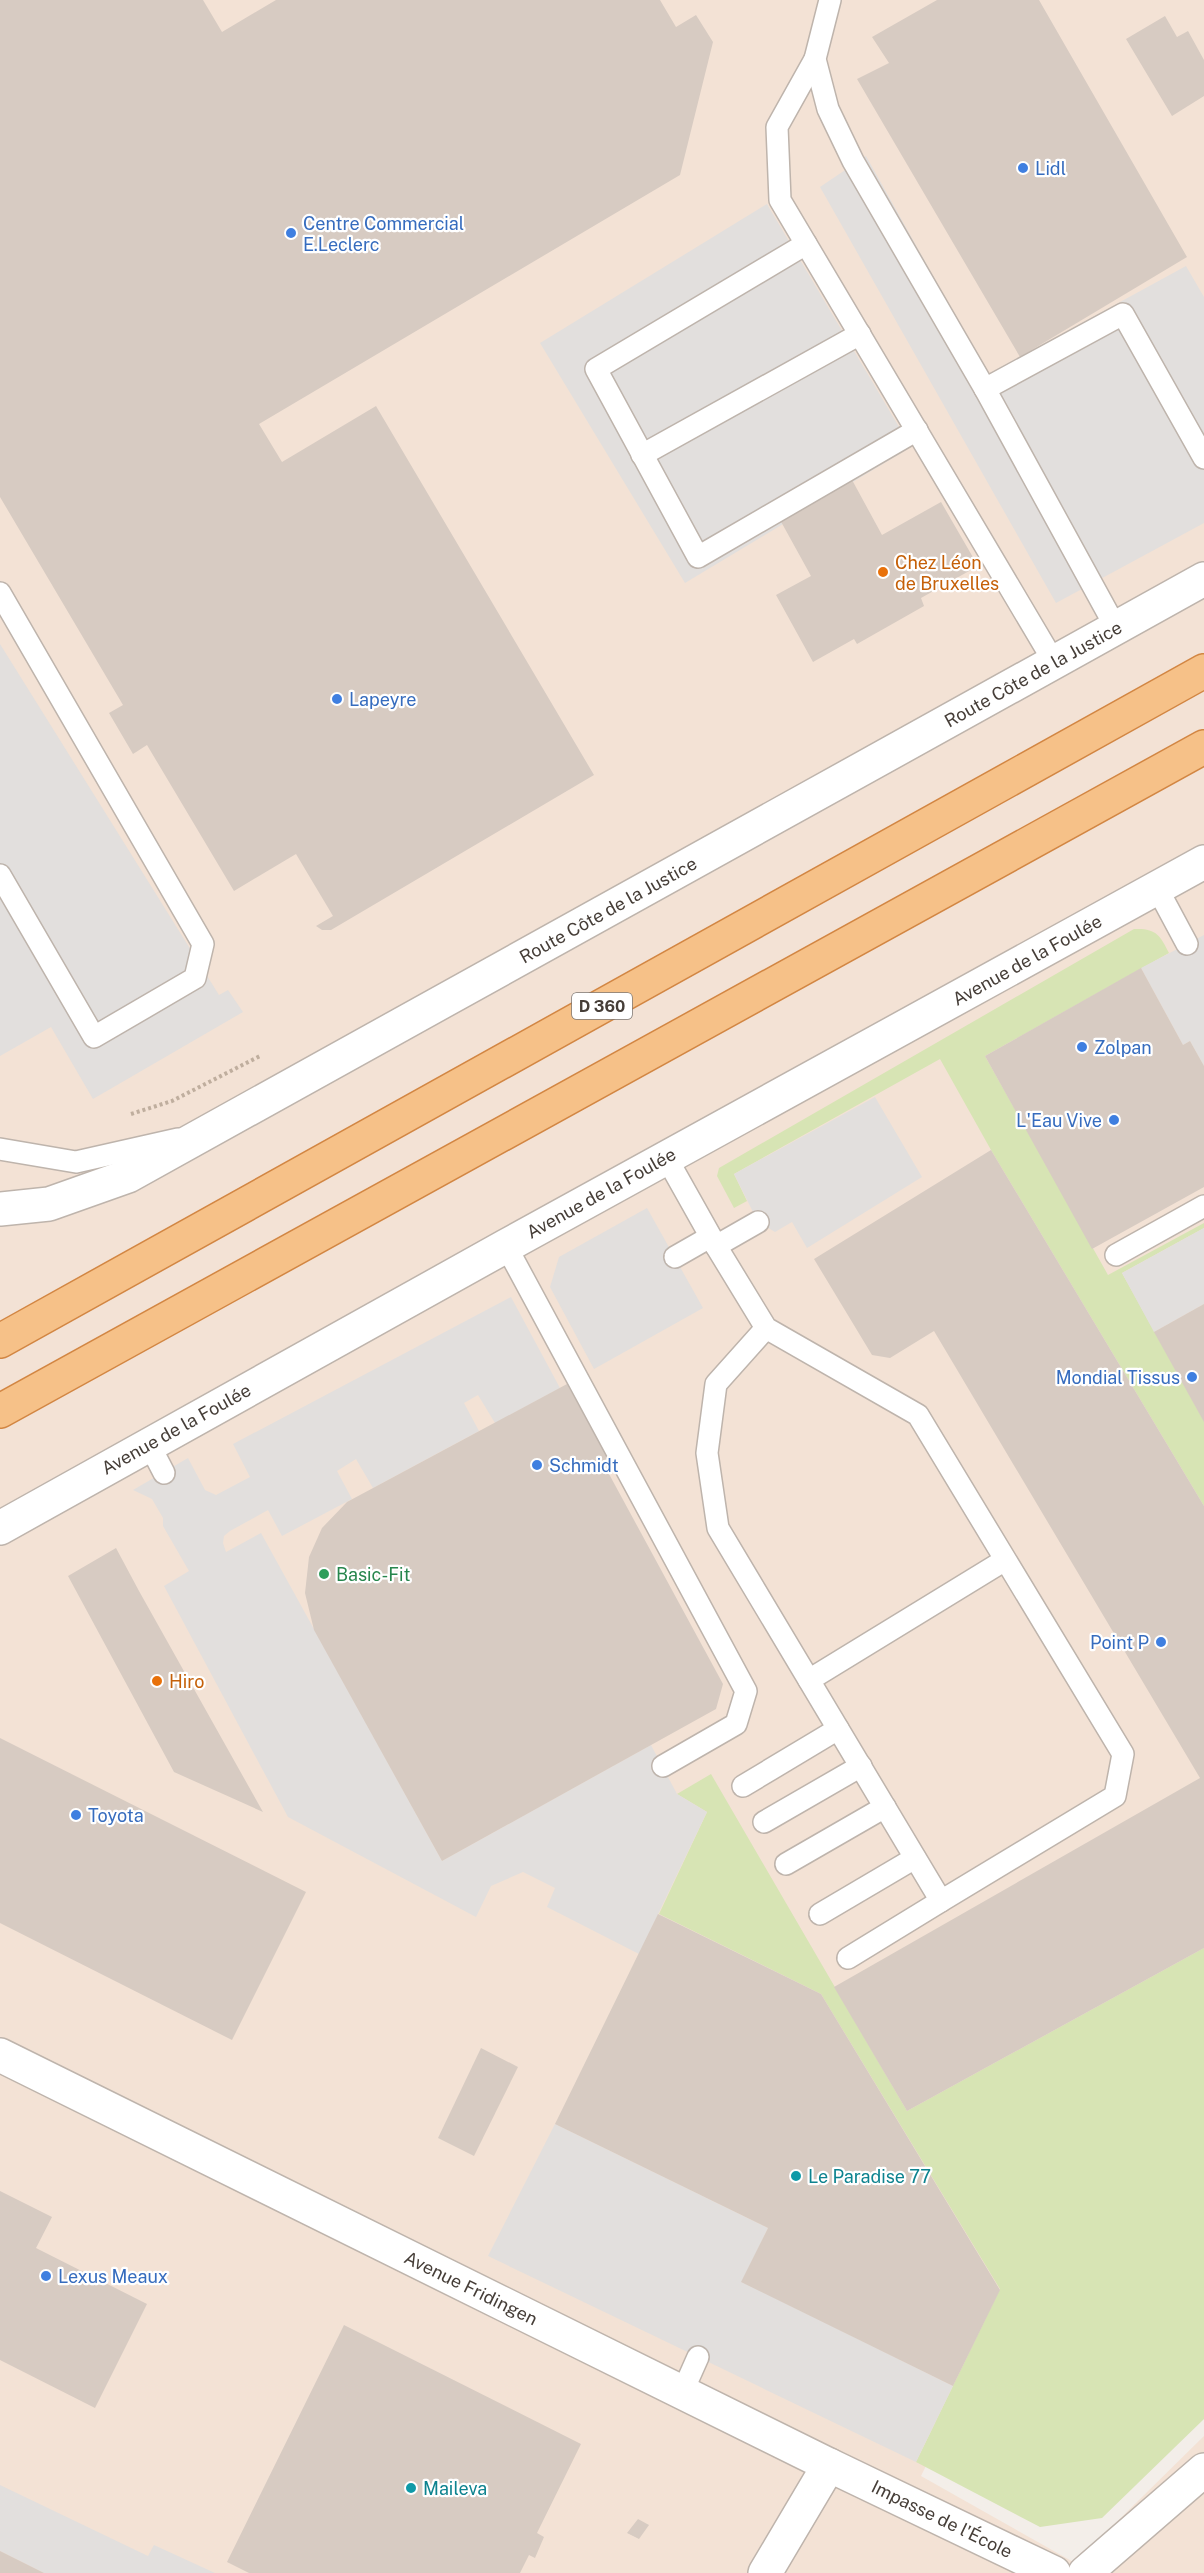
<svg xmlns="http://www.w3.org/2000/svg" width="1204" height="2573" font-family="'Public Sans',sans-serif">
  <rect width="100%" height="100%" fill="#f3eee9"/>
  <polygon fill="#f3e2d5" points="0,0 1204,0 1204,1969 1010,2293 921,2476 1075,2563 1204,2436 1204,2573 0,2573"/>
  <g fill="#d7e4b4">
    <path d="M 1134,929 C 1156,928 1160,935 1169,953 L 985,1056 L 1108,1275 L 1204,1223 L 1204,1228 L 1122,1273 L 1204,1421 L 1204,1506 L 991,1150 L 940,1059 L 734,1174 L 747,1201 L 734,1208 L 717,1176 L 719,1168 Z"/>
    <polygon points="711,1774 907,2111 1204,1948 1204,2419 1102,2518 1040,2527 916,2462 1000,2289 821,1994 659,1914 707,1812 677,1794"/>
  </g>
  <g fill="#e2dfdd">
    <polygon points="866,156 988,374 1186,266 1204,297 1204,523 1056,603 820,187"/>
    <polygon points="767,204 911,447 685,583 540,343"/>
    <polygon points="0,644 219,995 228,990 243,1012 93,1099 51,1027 0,1056"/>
    <polygon points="1204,935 1204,1066 1190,1041 1183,1045 1141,968"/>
    <polygon points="875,1097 922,1177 807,1248 792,1222 775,1232 758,1222 734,1174"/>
    <polygon points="647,1208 703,1308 594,1369 550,1287 559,1257"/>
    <polygon points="1204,1228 1204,1304 1154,1332 1122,1273"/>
    <polygon points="511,1297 560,1388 495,1423 478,1395 464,1403 479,1431 373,1488 356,1459 337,1471 352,1499 282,1536 268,1510 230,1531 224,1536 223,1543 226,1552 261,1533 442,1861 651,1745 677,1794 707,1812 639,1954 547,1907 555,1888 523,1872 491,1886 476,1917 288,1817 164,1586 189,1571 163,1526 163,1518 152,1499 133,1490 188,1458 205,1490 216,1495 250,1477 233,1444"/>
    <polygon points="555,2124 768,2228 742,2282 953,2386 916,2462 488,2256"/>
    <polygon points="0,2485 148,2556 154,2545 215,2573 44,2573 0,2551"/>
  </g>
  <g fill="#d7cbc2">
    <polygon points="0,0 203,0 222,32 276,0 660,0 676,27 696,15 713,42 680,175 259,424 282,462 376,406 594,775 331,930 322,930 316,926 333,916 296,854 234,891 147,745 133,754 109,713 123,705 0,497"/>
    <polygon points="937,0 1039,0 1187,257 1020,357 857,79 889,63 872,37"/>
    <polygon points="1165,16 1177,37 1188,31 1204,60 1204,96 1172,116 1126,39"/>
    <polygon points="851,478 882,535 941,502 978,566 921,598 924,606 857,644 854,639 813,662 776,595 811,576 779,518"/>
    <polygon points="1141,968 1183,1045 1190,1041 1204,1066 1204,1187 1092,1249 985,1056"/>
    <polygon points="991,1150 1204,1506 1204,1948 907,2111 834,1987 1200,1778 934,1331 890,1358 872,1355 814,1259"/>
    <polygon points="1204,1304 1204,1422 1154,1332"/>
    <polygon points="567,1384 615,1471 609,1474 723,1684 716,1709 442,1861 314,1630 305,1593 309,1557 322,1528 347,1502"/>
    <polygon points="116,1548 139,1591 263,1812 174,1772 68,1576"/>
    <polygon points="0,1738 306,1892 232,2040 0,1923"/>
    <polygon points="658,1914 821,1994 1000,2290 953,2386 741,2282 768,2228 555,2124"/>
    <polygon points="481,2048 518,2067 474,2156 438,2138"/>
    <polygon points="0,2191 52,2217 36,2248 147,2304 95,2408 0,2360"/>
    <polygon points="344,2325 581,2444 537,2533 544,2537 535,2558 529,2555 520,2573 249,2573 227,2562"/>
    <polygon points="638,2519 649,2525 639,2539 627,2533"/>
    <polygon points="0,2551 44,2573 0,2573"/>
  </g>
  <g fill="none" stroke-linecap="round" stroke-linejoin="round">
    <defs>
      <g id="service">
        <polyline points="830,0 815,59 828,109 853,161 985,389"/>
        <polyline points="815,59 777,127 780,200 1054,662"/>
        <polyline points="806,244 596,369 698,557 917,430"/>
        <polyline points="642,455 860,334"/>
        <polyline points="0,593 203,944 195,978 94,1037 0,875"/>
        <polyline points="1116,628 985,389 1123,314 1204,458"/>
        <polyline points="1157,888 1187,944"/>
        <polyline points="0,1149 76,1162 178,1139"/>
        <polyline points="666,1157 716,1246 766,1328 918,1415 1123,1754 1115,1796 941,1901 718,1528 707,1453 716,1384 766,1328"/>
        <polyline points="506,1246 746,1691 736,1724 663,1766"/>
        <polyline points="716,1246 758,1222"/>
        <polyline points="1116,1255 1204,1206"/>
        <polyline points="675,1257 710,1237"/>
        <polyline points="149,1444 164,1473"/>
        <polyline points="809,1680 1005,1560"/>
        <polyline points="743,1786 838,1729"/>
        <polyline points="764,1822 861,1766"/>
        <polyline points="786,1864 885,1807"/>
        <polyline points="820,1914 915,1858"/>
        <polyline points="848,1958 941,1901"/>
        <polyline points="682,2393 698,2357"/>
      </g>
      <g id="minor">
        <polyline points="0,1528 506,1246 1204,862"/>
        <polyline points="0,2055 829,2465 765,2573"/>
        <polyline points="829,2465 1054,2573"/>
        <polyline points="1085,2573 1204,2470"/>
      </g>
      <polyline id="tertiary" points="0,1209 49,1204 128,1176 1204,579"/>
      <g id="trunk">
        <polyline points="0,1341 1204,671"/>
        <polyline points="0,1411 1204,747"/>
      </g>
    </defs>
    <use href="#service" stroke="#beb4ac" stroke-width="24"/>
    <use href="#minor" stroke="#beb4ac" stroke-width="36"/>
    <use href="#tertiary" stroke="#beb4ac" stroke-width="36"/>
    <use href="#trunk" stroke="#d28643" stroke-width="36"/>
    <polyline stroke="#bfae9e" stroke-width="4" stroke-dasharray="3 3" stroke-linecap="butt" points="131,1114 172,1101 260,1056"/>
    <use href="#service" stroke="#fff" stroke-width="21"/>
    <use href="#minor" stroke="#fff" stroke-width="33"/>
    <use href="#tertiary" stroke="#fff" stroke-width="33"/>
    <use href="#trunk" stroke="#f6c188" stroke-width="33"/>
  </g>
  <g fill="#3f7fe0" stroke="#fff" stroke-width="2">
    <circle cx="1023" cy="168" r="6"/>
    <circle cx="291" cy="233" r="6"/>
    <circle cx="337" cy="699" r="6"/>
    <circle cx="1082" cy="1047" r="6"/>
    <circle cx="1114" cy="1120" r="6"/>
    <circle cx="1192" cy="1377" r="6"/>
    <circle cx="537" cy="1465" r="6"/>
    <circle cx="1161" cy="1642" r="6"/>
    <circle cx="76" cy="1815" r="6"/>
    <circle cx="46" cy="2276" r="6"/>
  </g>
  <g fill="#e8710a" stroke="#fff" stroke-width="2">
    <circle cx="883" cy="572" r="6"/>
    <circle cx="157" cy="1681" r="6"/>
  </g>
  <circle fill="#2e9e5b" stroke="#fff" stroke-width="2" cx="324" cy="1574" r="6"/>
  <g fill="#0f9aa8" stroke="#fff" stroke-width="2">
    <circle cx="796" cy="2176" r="6"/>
    <circle cx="411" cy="2488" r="6"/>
  </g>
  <g text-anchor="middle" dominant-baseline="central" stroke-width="4.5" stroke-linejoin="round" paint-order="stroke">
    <rect fill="#fff" stroke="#7e7874" stroke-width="1.5" x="572" y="993" width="60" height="26" rx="4.5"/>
    <g font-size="16" font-weight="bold" fill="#463e38">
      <text x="602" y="1006">D 360</text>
    </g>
    <g font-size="18" fill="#366cbe" stroke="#fff" text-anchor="start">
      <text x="1035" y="168">Lidl</text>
      <text x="303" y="223">Centre Commercial<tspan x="303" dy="21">E.Leclerc</tspan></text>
      <text x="349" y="699">Lapeyre</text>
      <text x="1094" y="1047">Zolpan</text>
      <text x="1102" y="1120" text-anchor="end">L'Eau Vive</text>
      <text x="1180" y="1377" text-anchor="end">Mondial Tissus</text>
      <text x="549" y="1465">Schmidt</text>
      <text x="1149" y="1642" text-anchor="end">Point P</text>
      <text x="88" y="1815">Toyota</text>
      <text x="58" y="2276">Lexus Meaux</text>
    </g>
    <g font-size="18" fill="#c56008" stroke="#fff" text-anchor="start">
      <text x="895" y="562">Chez Léon<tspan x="895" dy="21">de Bruxelles</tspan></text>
      <text x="169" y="1681">Hiro</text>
    </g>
    <g font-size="18" fill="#463e38" stroke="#fff">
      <text transform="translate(1033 674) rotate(-29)">Route Côte de la Justice</text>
      <text transform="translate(608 910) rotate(-29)">Route Côte de la Justice</text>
      <text transform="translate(1027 960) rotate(-29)">Avenue de la Foulée</text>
      <text transform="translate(601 1193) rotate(-29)">Avenue de la Foulée</text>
      <text transform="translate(176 1429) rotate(-29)">Avenue de la Foulée</text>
      <text transform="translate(471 2288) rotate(26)">Avenue Fridingen</text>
      <text transform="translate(942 2519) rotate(26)">Impasse de l'École</text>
    </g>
    <g font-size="18" fill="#27864d" stroke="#fff" text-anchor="start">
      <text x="336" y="1574">Basic-Fit</text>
    </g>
    <g font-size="18" fill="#0d838f" stroke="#fff" text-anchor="start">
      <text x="808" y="2176">Le Paradise 77</text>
      <text x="423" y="2488">Maileva</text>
    </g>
  </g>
</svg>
